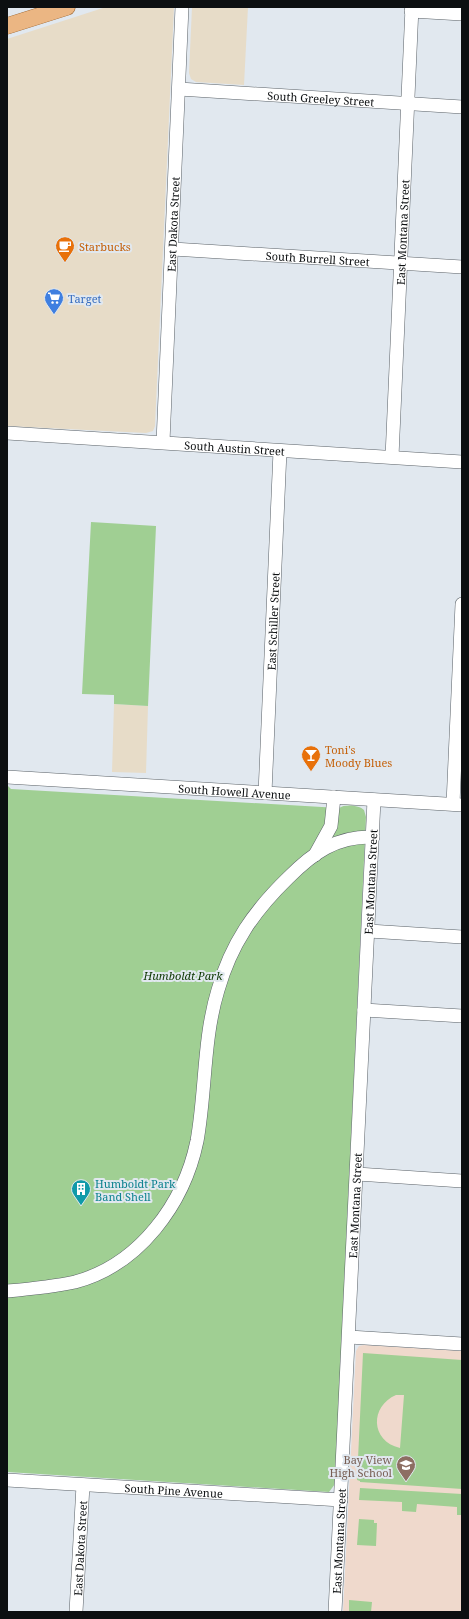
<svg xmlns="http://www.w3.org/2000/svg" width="469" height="1619" font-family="'Noto Serif',serif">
  <rect width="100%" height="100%" fill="#e1e8ef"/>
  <g fill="#e7dcc8">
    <polygon points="106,7 174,7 155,426 153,431 146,433 7,426 7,39"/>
    <polygon points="192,7 248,7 244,85 196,82 191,79 189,73"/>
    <polygon points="114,704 148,706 146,773 112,772"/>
  </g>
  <polygon fill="#efd9cc" points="364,1345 462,1351 462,1612 343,1612 356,1351 359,1346"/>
  <g fill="#a0cf93" fill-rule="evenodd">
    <polygon points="91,522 156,526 148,706 114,704 114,695 82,694"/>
    <path d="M 7,785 L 11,789 L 339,808 C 345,804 359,805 364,810 L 366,817 L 335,1484 L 329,1492 L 7,1472 Z"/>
    <path d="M 363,1353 L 462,1360 L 462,1489 L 360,1482 L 360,1481 L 357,1480 ZM 396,1395 L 404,1395 L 400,1448 C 370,1441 370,1406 396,1395 Z"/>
    <polygon points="360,1488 462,1494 462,1515 457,1515 457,1507 417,1504 416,1512 402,1511 402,1502 359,1500"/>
    <polygon points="359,1519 374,1520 374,1523 377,1523 376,1546 357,1545"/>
    <polygon points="349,1600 372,1602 371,1612 349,1612"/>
  </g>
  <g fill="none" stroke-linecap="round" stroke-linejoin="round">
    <defs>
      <g id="minor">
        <polyline points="411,11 462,14"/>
        <path id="s1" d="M 179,89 L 462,107"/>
        <path id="s2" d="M 173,249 L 462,267"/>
        <path id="s3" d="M 7,433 L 462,462"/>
        <path id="s4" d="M 163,442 L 182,7"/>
        <path id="s5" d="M 392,457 L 412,7"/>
        <path id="s6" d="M 7,777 L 462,805"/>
        <path id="s7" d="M 265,793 L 280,451"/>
        <polyline points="453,804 462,604"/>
        <polyline points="315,855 331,826 334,797"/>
        <polyline points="369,931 462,937"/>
        <polyline points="364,1010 462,1016"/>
        <polyline points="357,1174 462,1181"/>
        <path d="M 7,1291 C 30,1289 52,1287 75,1282 C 139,1265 184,1204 197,1141 C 206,1091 203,1039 218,990 C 231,944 254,911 288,878 C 313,853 336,836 373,837"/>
        <polyline points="349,1337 462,1344"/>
        <path id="s8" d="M 7,1480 L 341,1500"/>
        <path id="s9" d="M 76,1612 L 83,1485"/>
        <path id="s10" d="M 335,1612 L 374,800"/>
      </g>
      <polyline id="major" points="7,26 67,7"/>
    </defs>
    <use href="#minor" stroke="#5a6167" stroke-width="14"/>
    <use href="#major" stroke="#945c26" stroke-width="17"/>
    <use href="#minor" stroke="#fff" stroke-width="13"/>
    <use href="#major" stroke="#ebb683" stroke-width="16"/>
  </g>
  <defs>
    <symbol id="cafe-pin" viewBox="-11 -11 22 30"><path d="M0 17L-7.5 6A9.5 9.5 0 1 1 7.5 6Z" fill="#e8710a" stroke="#e1e8ef"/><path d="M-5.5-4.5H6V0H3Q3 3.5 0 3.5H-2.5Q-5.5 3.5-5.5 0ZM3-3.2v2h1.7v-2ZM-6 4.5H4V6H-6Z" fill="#fff"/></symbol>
    <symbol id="supermarket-pin" viewBox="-11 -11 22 30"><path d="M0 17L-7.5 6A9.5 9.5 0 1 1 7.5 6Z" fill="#3f7fe0" stroke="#e1e8ef"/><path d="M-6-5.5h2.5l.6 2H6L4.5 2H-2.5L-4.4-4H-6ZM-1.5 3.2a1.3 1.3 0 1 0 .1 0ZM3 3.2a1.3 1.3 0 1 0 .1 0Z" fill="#fff"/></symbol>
    <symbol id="bar-pin" viewBox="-11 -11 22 30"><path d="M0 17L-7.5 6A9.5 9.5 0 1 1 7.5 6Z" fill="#e8710a" stroke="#e1e8ef"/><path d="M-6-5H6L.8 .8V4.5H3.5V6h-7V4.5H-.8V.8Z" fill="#fff"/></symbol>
    <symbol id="building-pin" viewBox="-11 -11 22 30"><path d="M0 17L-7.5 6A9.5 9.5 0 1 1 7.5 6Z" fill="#0f9aa8" stroke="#e1e8ef"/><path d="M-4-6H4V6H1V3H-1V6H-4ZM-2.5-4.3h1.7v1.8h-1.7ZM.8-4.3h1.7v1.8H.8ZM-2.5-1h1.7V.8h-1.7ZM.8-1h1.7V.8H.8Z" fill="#fff"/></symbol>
    <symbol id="school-pin" viewBox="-11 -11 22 30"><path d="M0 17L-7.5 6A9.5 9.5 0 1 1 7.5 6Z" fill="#8d6e63" stroke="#e1e8ef"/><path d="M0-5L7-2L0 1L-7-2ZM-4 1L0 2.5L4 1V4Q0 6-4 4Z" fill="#fff"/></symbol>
  </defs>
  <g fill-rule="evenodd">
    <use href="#cafe-pin" x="54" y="235" width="22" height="30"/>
    <use href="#supermarket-pin" x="43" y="287" width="22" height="30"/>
    <use href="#bar-pin" x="300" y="744" width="22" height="30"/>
    <use href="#building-pin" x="70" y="1178" width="22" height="30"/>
    <use href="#school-pin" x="395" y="1454" width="22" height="30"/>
  </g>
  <g text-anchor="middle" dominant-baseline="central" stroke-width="4" stroke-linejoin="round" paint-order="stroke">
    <g font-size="11" fill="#0c0f11" stroke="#e1e8ef">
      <text stroke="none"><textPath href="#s1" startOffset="142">South Greeley Street</textPath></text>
      <text stroke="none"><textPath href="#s4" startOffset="218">East Dakota Street</textPath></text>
      <text stroke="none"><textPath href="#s5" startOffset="225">East Montana Street</textPath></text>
      <text stroke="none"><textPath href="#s2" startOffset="145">South Burrell Street</textPath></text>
      <text stroke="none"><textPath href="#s3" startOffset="228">South Austin Street</textPath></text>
      <text stroke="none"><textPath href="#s7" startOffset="172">East Schiller Street</textPath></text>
      <text stroke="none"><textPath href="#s6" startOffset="228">South Howell Avenue</textPath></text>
      <text stroke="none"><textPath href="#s10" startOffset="731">East Montana Street</textPath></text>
      <text stroke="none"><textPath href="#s10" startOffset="407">East Montana Street</textPath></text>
      <text stroke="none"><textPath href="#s8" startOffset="167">South Pine Avenue</textPath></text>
      <text stroke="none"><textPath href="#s10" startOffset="71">East Montana Street</textPath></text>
      <text stroke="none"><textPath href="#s9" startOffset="64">East Dakota Street</textPath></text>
    </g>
    <g font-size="11" fill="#c56008" stroke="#e1e8ef" text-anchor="start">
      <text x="79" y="246">Starbucks</text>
      <text x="325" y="749">Toni's<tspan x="325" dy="13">Moody Blues</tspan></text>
    </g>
    <g font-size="11" fill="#366cbe" stroke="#e1e8ef" text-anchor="start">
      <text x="68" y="298">Target</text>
    </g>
    <g font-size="11" font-style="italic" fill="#0c3600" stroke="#e1e8ef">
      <text x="183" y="975">Humboldt Park</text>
    </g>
    <g font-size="11" fill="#0d838f" stroke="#e1e8ef" text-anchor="start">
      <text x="95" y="1183">Humboldt Park<tspan x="95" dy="13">Band Shell</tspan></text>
    </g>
    <g font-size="11" fill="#785e54" stroke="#e1e8ef" text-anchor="end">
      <text x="392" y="1459">Bay View<tspan x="392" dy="13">High School</tspan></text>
    </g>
  </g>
  <rect width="469" height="1619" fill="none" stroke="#0c0f11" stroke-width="16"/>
</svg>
